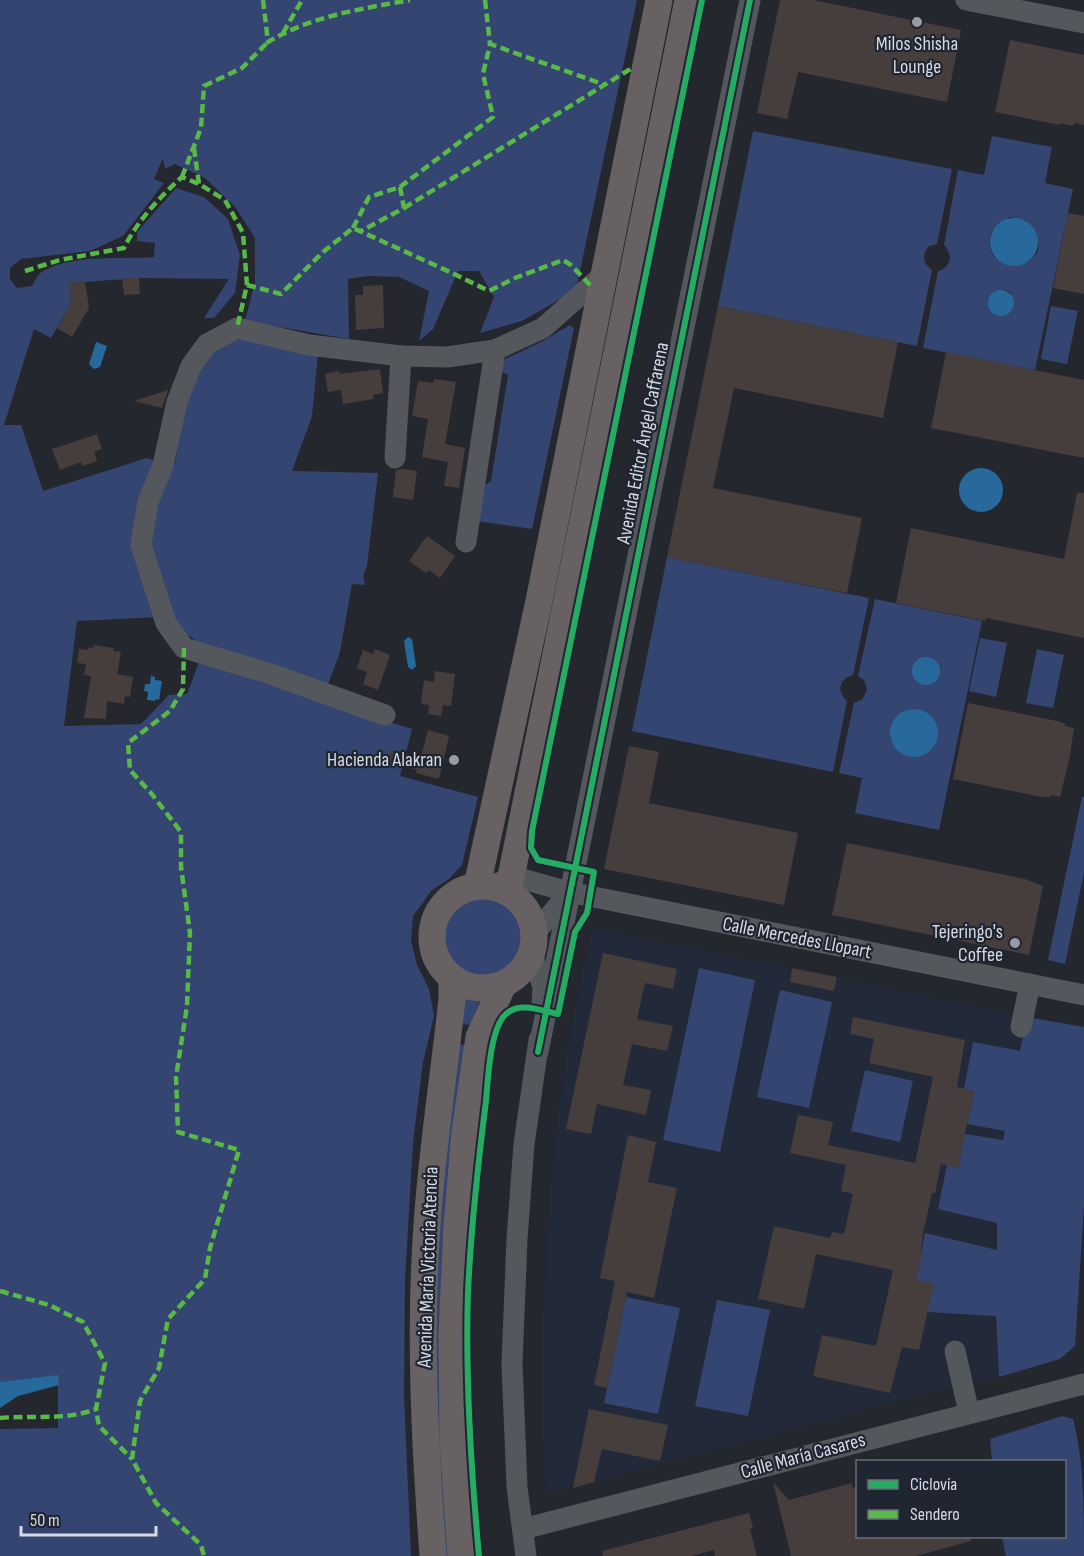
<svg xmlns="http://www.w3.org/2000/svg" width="1084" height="1556" font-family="'Sofia Sans Condensed',sans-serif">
  <rect width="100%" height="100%" fill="#24272e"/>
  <polygon fill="#222a3a" points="592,928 1027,1017 998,1167 995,1323 999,1377 962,1384 545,1494 543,1439 543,1312 547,1231 554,1142 570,1031"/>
  <g fill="#354571" fill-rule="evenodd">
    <path d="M 0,0 L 637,0 L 576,290 L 522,321 L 480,333 L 494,297 L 479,271 L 458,271 L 433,329 L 419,341 L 429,291 L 399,277 L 369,276 L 348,279 L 349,339 L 245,321 L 255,282 L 255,238 L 236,208 L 205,178 L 175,164 L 165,169 L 163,158 L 154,179 L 164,183 L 123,236 L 90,251 L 21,259 L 10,268 L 10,279 L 17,288 L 32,286 C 35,281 38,274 43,271 C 77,253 118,260 154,257 L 155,243 L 137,241 L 137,232 L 176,188 L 204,197 L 228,219 L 240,255 L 235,293 L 214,318 L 204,318 L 229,279 L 139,278 L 70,283 L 71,303 L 51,338 L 34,329 L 4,425 L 21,425 L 43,491 L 147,458 L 158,462 L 143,498 L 161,617 L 77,621 L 64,726 L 141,724 L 169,695 L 187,694 L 199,662 L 412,729 L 400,776 L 478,797 L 462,865 L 449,879 L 432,890 L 413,916 L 411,940 L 417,965 L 429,989 L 434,1016 L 423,1062 L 413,1143 L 405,1281 L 404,1396 L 411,1556 L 0,1556 L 0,1429 L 58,1428 L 58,1376 L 0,1382 Z"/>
    <path d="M 753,131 L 952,169 L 937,244 L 929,246 C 921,255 923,264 932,270 L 917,346 L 718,306 Z"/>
    <path d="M 992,136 L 1052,147 L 1045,183 L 1073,189 L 1035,370 L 923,348 L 938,271 C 952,267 953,255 944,245 L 958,170 L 984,175 ZM 1010,217 L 1027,221 C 1030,227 1037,235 1038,242 C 1044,272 977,276 992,231 ZM 1003,289 L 1011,293 L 1014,305 L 1010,313 L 1002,316 Z"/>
    <polygon points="1051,306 1078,311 1067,364 1041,359"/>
    <polygon points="570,325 574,328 532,529 476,521 480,488 491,481 508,375 500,371 503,360 541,342"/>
    <polygon points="249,336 318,353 312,416 292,471 378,473 367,566 363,576 365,585 352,584 340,652 326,690 203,645 183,632 167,605 148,544 154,500 175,462 189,381 203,354 226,339"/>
    <path d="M 667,557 L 869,598 L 853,675 C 839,679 836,692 847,701 L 833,772 L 632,731 Z"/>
    <path d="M 875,599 L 982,621 L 939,830 L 855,813 L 862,778 L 839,773 L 854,703 L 862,700 L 867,690 L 864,680 L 858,676 ZM 921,658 L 933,683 L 925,685 L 914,678 L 914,665 ZM 912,709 C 922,710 932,713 935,723 C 947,756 903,771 890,738 L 904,711 Z"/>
    <polygon points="980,638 1007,643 996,697 969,691"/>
    <polygon points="1037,649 1064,655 1053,708 1026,703"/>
    <polygon points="1082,797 1084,797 1084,872 1065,964 1048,960"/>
    <circle cx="482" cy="938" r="40"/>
    <polygon points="699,968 755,980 720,1152 663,1140"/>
    <polygon points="780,990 832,1002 809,1108 757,1097"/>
    <polygon points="461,998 480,1001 471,1025 461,1024"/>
    <polygon points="1027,1017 1084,1027 1084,1205 1075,1346 1060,1359 999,1377 996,1316 928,1312 916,1280 925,1233 997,1250 997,1223 938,1209 947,1165 958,1167 965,1134 1003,1140 1005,1131 967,1124 974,1091 964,1089 973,1042 1020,1051"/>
    <polygon points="458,1044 467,1045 451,1556 442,1556 434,1429 436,1232"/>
    <polygon points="865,1070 913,1081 900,1142 851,1131"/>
    <polygon points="626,1297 680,1308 658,1414 604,1403"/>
    <polygon points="717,1300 770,1310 748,1416 695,1406"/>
    <path d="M 1062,1416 L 1073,1419 C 1084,1458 1084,1514 1084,1556 L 1006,1556 L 1002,1537 L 1064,1536 L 1064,1462 L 992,1461 L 990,1439 Z"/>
  </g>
  <g fill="#28699b">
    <circle cx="1014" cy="242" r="24"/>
    <circle cx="1001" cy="303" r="13"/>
    <polygon points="96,342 107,346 100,367 94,369 89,364"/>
    <circle cx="981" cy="490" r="22"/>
    <polygon points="408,637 412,639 416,666 412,670 408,667 404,641"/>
    <circle cx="926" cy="671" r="14"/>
    <polygon points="151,676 155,677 155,680 162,681 159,700 156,699 155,701 147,700 148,692 144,691 145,684 150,684"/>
    <circle cx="914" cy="733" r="24"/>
    <polygon points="58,1375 59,1385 18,1396 0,1408 0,1382"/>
  </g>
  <g fill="#463e3c">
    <polygon points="780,0 813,0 961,30 947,102 798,72 787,119 757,113"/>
    <polygon points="1010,40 1084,55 1084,125 1076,123 1072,126 1060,123 1060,125 995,112"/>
    <polygon points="1068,213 1084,216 1084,294 1053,288"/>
    <polygon points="122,278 139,278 140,294 124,295"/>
    <polygon points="85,281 89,308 72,337 57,328 71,303 69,283"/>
    <polygon points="383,285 384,328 356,330 355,295 363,295 363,286"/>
    <polygon points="718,306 898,342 883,418 734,388 713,488 862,518 847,593 667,557"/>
    <polygon points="946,352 1084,380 1084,458 931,428"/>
    <polygon points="380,369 383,393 373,395 374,399 343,404 341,390 328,392 325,374 339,371 339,374"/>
    <polygon points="434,379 456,382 445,444 465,448 459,488 444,486 448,462 422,457 428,419 412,416 418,381 433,383"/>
    <polygon points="168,390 162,408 134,401"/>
    <polygon points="97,434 102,449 94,452 97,461 82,466 81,462 60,470 52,449"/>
    <polygon points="402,469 417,471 413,500 393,497 396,470"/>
    <polygon points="1077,493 1084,493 1084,638 986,618 985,621 896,603 911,528 1064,559"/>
    <polygon points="427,536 455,556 440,578 429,570 426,573 409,561"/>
    <polygon points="94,645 114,648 113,651 121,652 117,674 133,677 130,697 125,696 124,704 107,701 106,719 84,718 91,676 84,675 86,664 77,663 79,649 88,650 89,647 93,648"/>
    <polygon points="375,649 390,655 378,690 363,684 367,672 357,668 363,650 373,654"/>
    <polygon points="435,671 455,674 451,706 443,705 441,716 428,714 429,705 421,704 424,680 434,682"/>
    <polygon points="968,703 1057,721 1066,724 1065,726 1074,728 1070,756 1060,797 1051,795 1051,797 1042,797 953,779"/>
    <polygon points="428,730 449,736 439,779 416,773 417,770 388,761 391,750 421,757"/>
    <polygon points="629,746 659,752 649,803 798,833 784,905 604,869"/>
    <polygon points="847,843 1025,879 1043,886 1029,955 832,915"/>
    <polygon points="603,953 677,969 673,989 645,983 637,1019 673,1026 667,1051 632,1044 623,1085 651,1090 646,1115 597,1104 591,1134 566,1129"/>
    <polygon points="792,968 837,977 834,991 790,982"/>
    <polygon points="853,1017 965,1040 957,1087 974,1091 958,1168 941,1164 935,1193 932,1193 923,1233 921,1251 923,1251 916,1280 934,1284 919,1350 902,1347 890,1393 813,1376 822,1335 876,1346 893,1270 816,1254 804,1309 758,1299 774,1226 830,1238 832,1232 844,1234 853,1194 841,1191 846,1165 790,1153 798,1115 833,1122 828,1145 915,1163 933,1077 869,1063 874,1039 850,1034"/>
    <polygon points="628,1135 656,1142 648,1182 677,1188 654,1298 627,1292 607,1388 594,1385 615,1281 600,1278"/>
    <polygon points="589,1409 668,1425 660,1461 602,1449 594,1482 573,1488"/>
    <polygon points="773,1482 789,1500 852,1483 852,1488 858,1486 858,1536 971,1536 971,1541 916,1556 791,1556"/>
    <polygon points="749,1513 753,1528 750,1529 757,1556 715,1556 714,1550 691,1556 603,1556 602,1551"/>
  </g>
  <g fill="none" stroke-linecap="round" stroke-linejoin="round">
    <g stroke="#54575c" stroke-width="21">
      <polyline points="966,0 1084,23"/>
      <polyline points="395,458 401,356 447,357 495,350"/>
      <polyline points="466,542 495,350 543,328 604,274"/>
      <polyline points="385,715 268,673 184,648 166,623 141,545 148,502 163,465 177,402 191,366 207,344 237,328 309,345 401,356"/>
      <polyline points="493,886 512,876 569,892 1084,995"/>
      <polyline points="535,933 569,893"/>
      <polyline points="532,954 543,987 542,1003"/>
      <polyline points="1021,1027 1030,984"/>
      <polyline points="538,1052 750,0"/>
      <polyline points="955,1351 969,1413"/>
      <polyline points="523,1529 1084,1384"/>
      <polyline points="526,1556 517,1487 512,1364 517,1239 524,1144 539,1040"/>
    </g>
    <g stroke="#686163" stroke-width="27">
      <circle cx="483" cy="937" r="51"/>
      <polyline points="477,886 539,601 659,0"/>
      <polyline points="508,892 688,0"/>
      <path d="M 433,1556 C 425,1446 419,1335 427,1225 C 432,1149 444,1075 452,999 L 452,979"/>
      <polyline points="461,1556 453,1441 452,1334 457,1226 465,1132 479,1037 503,985"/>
    </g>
    <g stroke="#58b947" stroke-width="4.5" stroke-dasharray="9 4.5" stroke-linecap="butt">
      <path d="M 263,0 L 268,42 C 311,16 361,9 410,0"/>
      <polyline points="485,0 490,44"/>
      <polyline points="283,33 302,0"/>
      <polyline points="194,148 199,184"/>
      <polyline points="182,177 201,128 204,86 242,68 268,42"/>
      <polyline points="400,187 493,117 483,74 490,44 605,85"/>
      <polyline points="404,208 632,68"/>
      <polyline points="353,228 369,197 400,187 404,208 361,231"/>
      <path d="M 25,271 L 60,260 L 124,248 C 138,220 159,198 182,177 L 199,184 L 225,200 L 243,233 L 247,285 L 237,328"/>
      <polyline points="247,285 281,294 323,252 353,228 450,272 489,291 515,278 563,260 571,265 591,286"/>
      <polyline points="184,648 183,689 170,711 128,743 130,770 151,793 181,832 181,867 190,933 187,1006 176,1077 178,1132 239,1150 210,1248 205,1279 168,1319 159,1368 140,1401 132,1459 156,1503 201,1545 204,1556"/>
      <polyline points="0,1291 49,1305 83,1322 105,1363 96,1409 99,1426 132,1459"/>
      <path d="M 0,1418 C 32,1415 65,1421 96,1409"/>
    </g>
    <defs>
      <g id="cycleway">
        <polyline points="538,1052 750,0"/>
        <path d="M 479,1556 C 471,1469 465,1379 468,1292 C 471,1228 478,1164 486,1101 C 488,1079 490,1028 506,1014 C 520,1001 542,1011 558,1014 L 575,932 L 587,913 L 594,872 L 538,860 L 531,848 L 532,831 L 702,0"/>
      </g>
    </defs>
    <use href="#cycleway" stroke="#202532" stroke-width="10"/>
    <use href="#cycleway" stroke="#26ab63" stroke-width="6"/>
  </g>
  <g fill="#979ba3" stroke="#202532" stroke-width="2">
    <circle cx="917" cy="22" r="6"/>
    <circle cx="454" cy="760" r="6"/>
    <circle cx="1015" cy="943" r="6"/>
  </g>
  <g text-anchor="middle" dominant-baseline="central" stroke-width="4.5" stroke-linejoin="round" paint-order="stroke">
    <g font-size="20" fill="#d5d9e2" stroke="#202532" text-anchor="end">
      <text x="917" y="44" text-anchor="middle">Milos Shisha<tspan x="917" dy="23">Lounge</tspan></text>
      <text x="442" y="760">Hacienda Alakran</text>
      <text x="1003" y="932">Tejeringo's<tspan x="1003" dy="23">Coffee</tspan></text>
    </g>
    <g font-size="20" fill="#d5d9e2" stroke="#202532">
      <text transform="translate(643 443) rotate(-79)">Avenida Editor Ángel Caffarena</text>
      <text transform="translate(797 938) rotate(11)">Calle Mercedes Llopart</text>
      <text transform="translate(428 1267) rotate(-88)">Avenida María Victoria Atencia</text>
      <text transform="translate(803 1456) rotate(-15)">Calle María Casares</text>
    </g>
  </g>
  <rect x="856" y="1460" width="210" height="78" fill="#202532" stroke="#686d78" stroke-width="1.5"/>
  <rect x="868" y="1480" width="30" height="9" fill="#26ab63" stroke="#686d78" stroke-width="1.5"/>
  <text x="910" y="1490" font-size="18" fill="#d5d9e2">Ciclovía</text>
  <rect x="868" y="1510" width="30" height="9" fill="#58b947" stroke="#686d78" stroke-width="1.5"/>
  <text x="910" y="1520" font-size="18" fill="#d5d9e2">Sendero</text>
  <path d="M21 1526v9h135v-9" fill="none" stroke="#d5d9e2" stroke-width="3"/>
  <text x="30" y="1526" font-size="18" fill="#d5d9e2" stroke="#202532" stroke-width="4.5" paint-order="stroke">50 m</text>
</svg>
